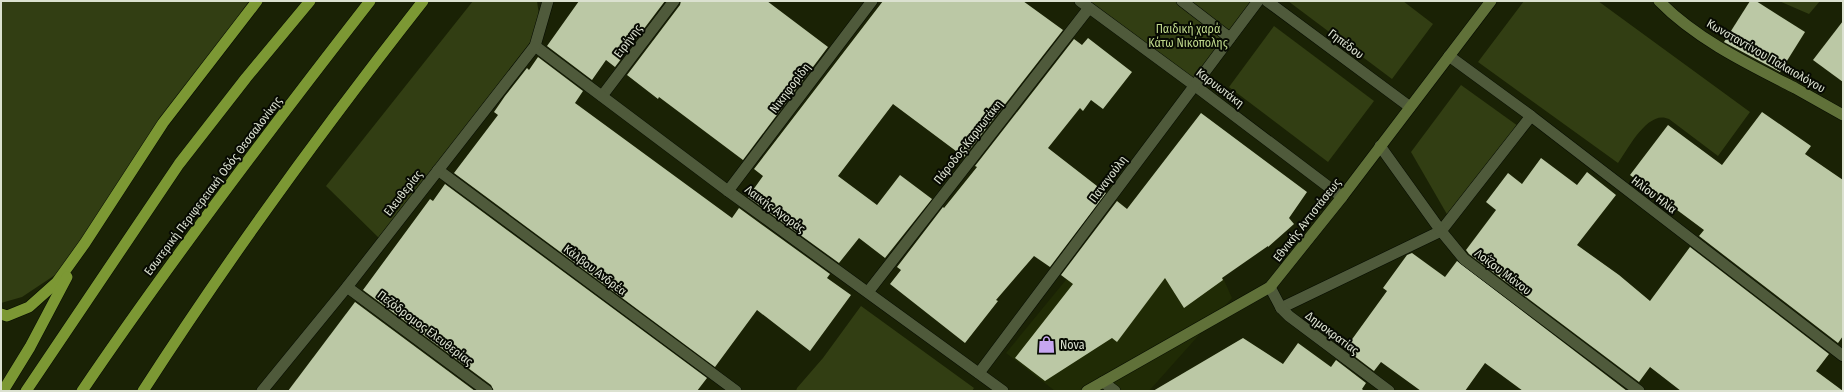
<svg xmlns="http://www.w3.org/2000/svg" width="1844" height="392" font-family="'Fira Sans Condensed',sans-serif">
  <rect width="100%" height="100%" fill="#1a2205"/>
  <polygon fill="#202b05" points="1204,235 1232,298 1149,391 1055,391 1006,353 1102,236"/>
  <g fill="#323e13">
    <polygon points="1,1 249,1 105,202 74,254 58,273 22,297 1,303"/>
    <polygon points="473,1 537,1 541,28 380,239 326,186"/>
    <polygon points="1082,1 1258,1 1194,85"/>
    <polygon points="1288,1 1403,1 1433,24 1392,79"/>
    <path d="M 1524,1 L 1598,1 L 1750,112 L 1718,156 L 1669,119 C 1648,109 1628,149 1618,163 L 1478,62 Z"/>
    <polygon points="1779,1 1820,1 1809,14"/>
    <polygon points="1274,26 1374,101 1328,162 1229,87"/>
    <polygon points="1461,85 1518,126 1448,216 1411,152"/>
    <polygon points="861,306 974,388 972,391 796,391 797,388 823,358"/>
  </g>
  <g fill="#bbc8a5">
    <polygon points="579,1 665,1 615,67 606,60 592,80 547,46"/>
    <polygon points="681,1 767,1 828,47 743,160 659,97 658,99 627,75 680,5"/>
    <polygon points="883,1 1023,1 1063,30 964,157 893,104 838,176 877,205 900,175 932,199 885,258 859,238 839,263 748,197 763,176 754,169"/>
    <polygon points="1750,1 1756,1 1805,32 1780,72 1724,42"/>
    <polygon points="1843,21 1843,82 1813,60"/>
    <polygon points="1088,38 1132,72 1103,109 1091,100 1083,111 1080,108 1048,148 1106,193 1050,267 1034,256 996,300 998,301 965,343 890,284 901,270 897,267 943,207 944,208 977,167 975,166 1074,39 1082,45"/>
    <polygon points="538,57 583,91 575,103 732,218 739,208 830,274 827,278 851,295 810,351 757,310 715,367 454,173 498,115 494,112 505,96 527,68 529,70"/>
    <polygon points="1762,112 1811,146 1805,154 1843,180 1843,336 1838,343 1699,236 1704,230 1630,175 1668,125 1722,165"/>
    <polygon points="1201,113 1307,192 1289,218 1294,224 1268,247 1268,246 1222,278 1223,280 1184,308 1165,278 1117,342 1112,338 1045,381 1015,358 1073,284 1061,275 1117,201 1127,209"/>
    <polygon points="1541,158 1577,185 1587,172 1616,195 1577,245 1619,275 1650,301 1690,247 1829,354 1816,371 1843,391 1681,391 1650,367 1639,382 1469,254 1466,250 1496,210 1486,202 1508,173 1522,184"/>
    <polygon points="445,184 707,378 697,391 494,391 491,385 363,290 430,199 433,201"/>
    <polygon points="1412,253 1445,277 1457,261 1627,391 1523,391 1485,363 1465,391 1421,391 1381,362 1374,371 1345,349 1387,291 1383,288 1407,255"/>
    <polygon points="355,302 475,391 288,391"/>
    <polygon points="1243,338 1283,364 1298,343 1331,367 1336,360 1366,383 1362,389 1364,391 1153,391"/>
  </g>
  <g fill="none" stroke-linecap="round" stroke-linejoin="round">
    <defs>
      <polyline id="service" points="1281,308 1441,231 1531,116"/>
      <g id="pedestrian">
        <polyline points="1182,1 1230,38"/>
        <polyline points="1267,1 1410,107"/>
        <polyline points="602,96 674,1"/>
      </g>
      <g id="minor">
        <polyline points="1080,1 1194,85 1342,197"/>
        <polyline points="535,46 728,191 1003,391"/>
        <polyline points="1449,56 1531,116 1843,356"/>
        <polyline points="1380,146 1441,231 1464,259 1639,391"/>
        <polyline points="438,170 736,391"/>
        <polyline points="728,191 872,1"/>
        <polyline points="347,287 487,391"/>
        <polyline points="1270,287 1281,308 1289,316 1389,391"/>
        <polyline points="868,292 1089,8"/>
        <polyline points="979,373 1258,1"/>
        <polyline points="1103,382 1115,391"/>
        <polyline points="262,391 347,287 535,46 548,1"/>
      </g>
      <g id="secondary">
        <path d="M 1659,1 C 1696,39 1748,64 1795,88 C 1811,97 1827,106 1843,115"/>
        <polyline points="1087,391 1270,287 1342,197 1491,1"/>
      </g>
      <g id="trunk">
        <polyline points="1,314 7,316 29,307 57,282 85,243 163,123 257,1"/>
        <polyline points="3,391 30,347 67,277"/>
        <polyline points="26,391 179,164 246,78 310,1"/>
        <path d="M 82,391 C 173,257 271,128 370,1"/>
        <path d="M 143,391 C 230,256 324,127 423,1"/>
      </g>
    </defs>
    <use href="#service" stroke="#050b00" stroke-width="12"/>
    <use href="#pedestrian" stroke="#050b00" stroke-width="12"/>
    <use href="#minor" stroke="#050b00" stroke-width="12"/>
    <use href="#secondary" stroke="#050b00" stroke-width="12"/>
    <use href="#trunk" stroke="#050b00" stroke-width="12"/>
    <use href="#service" stroke="#4f5a3b" stroke-width="11"/>
    <use href="#pedestrian" stroke="#4f5a3b" stroke-width="11"/>
    <use href="#minor" stroke="#4f5a3b" stroke-width="11"/>
    <use href="#secondary" stroke="#607139" stroke-width="11"/>
    <use href="#trunk" stroke="#7c9834" stroke-width="11"/>
  </g>
  <defs>
    <symbol id="shop-bare" viewBox="-9 -9 18 18"><path d="M-5-2.5h2.3a2.7 3.5 0 0 1 5.4 0H5L5.5 6h-11ZM-1.5-2.5h3a1.5 2.3 0 0 0-3 0Z" fill="#c6a6f0" stroke="#070a02" stroke-width="2.5" paint-order="stroke"/></symbol>
  </defs>
  <g fill-rule="evenodd">
    <use href="#shop-bare" x="1034" y="332" width="25" height="25"/>
  </g>
  <g text-anchor="middle" dominant-baseline="central" stroke-width="4" stroke-linejoin="round" paint-order="stroke">
    <g font-size="12" fill="#bfd88c" stroke="#070a02">
      <text x="1188" y="29">Παιδική χαρά<tspan x="1188" dy="14">Κάτω Νικόπολης</tspan></text>
    </g>
    <g font-size="12" fill="#dbe1d0" stroke="#070a02">
      <text transform="translate(628 41) rotate(-53)">Ειρήνης</text>
      <text transform="translate(1346 44) rotate(37)">Γηπέδου</text>
      <text transform="translate(1766 56) rotate(30)">Κωνσταντίνου Παλαιολόγου</text>
      <text transform="translate(790 88) rotate(-53)">Νικηφορίδη</text>
      <text transform="translate(1220 88) rotate(37)">Καρυωτάκη</text>
      <text transform="translate(968 142) rotate(-52)">Πάροδος Καρυωτάκη</text>
      <text transform="translate(1108 179) rotate(-53)">Παναγούλη</text>
      <text transform="translate(213 186) rotate(-53)">Εσωτερική Περιφερειακή Οδός Θεσσαλονίκης</text>
      <text transform="translate(403 193) rotate(-52)">Ελευθερίας</text>
      <text transform="translate(1654 195) rotate(37)">Ηλίου Ηλία</text>
      <text transform="translate(775 209) rotate(36)">Λαικής Αγοράς</text>
      <text transform="translate(1307 220) rotate(-52)">Εθνικής Αντιστάσεως</text>
      <text transform="translate(595 270) rotate(37)">Κάλβου Ανδρέα</text>
      <text transform="translate(1503 272) rotate(37)">Λοΐζου Μάνου</text>
      <text transform="translate(425 328) rotate(37)">Πεζόδρομος Ελευθερίας</text>
      <text transform="translate(1332 333) rotate(37)">Δημοκρατίας</text>
    </g>
    <g font-size="12" fill="#dbe1d0" stroke="#070a02" text-anchor="start">
      <text x="1060" y="345">Nova</text>
    </g>
  </g>
  <rect width="1844" height="392" fill="none" stroke="#dbe1d0" stroke-width="4"/>
</svg>
